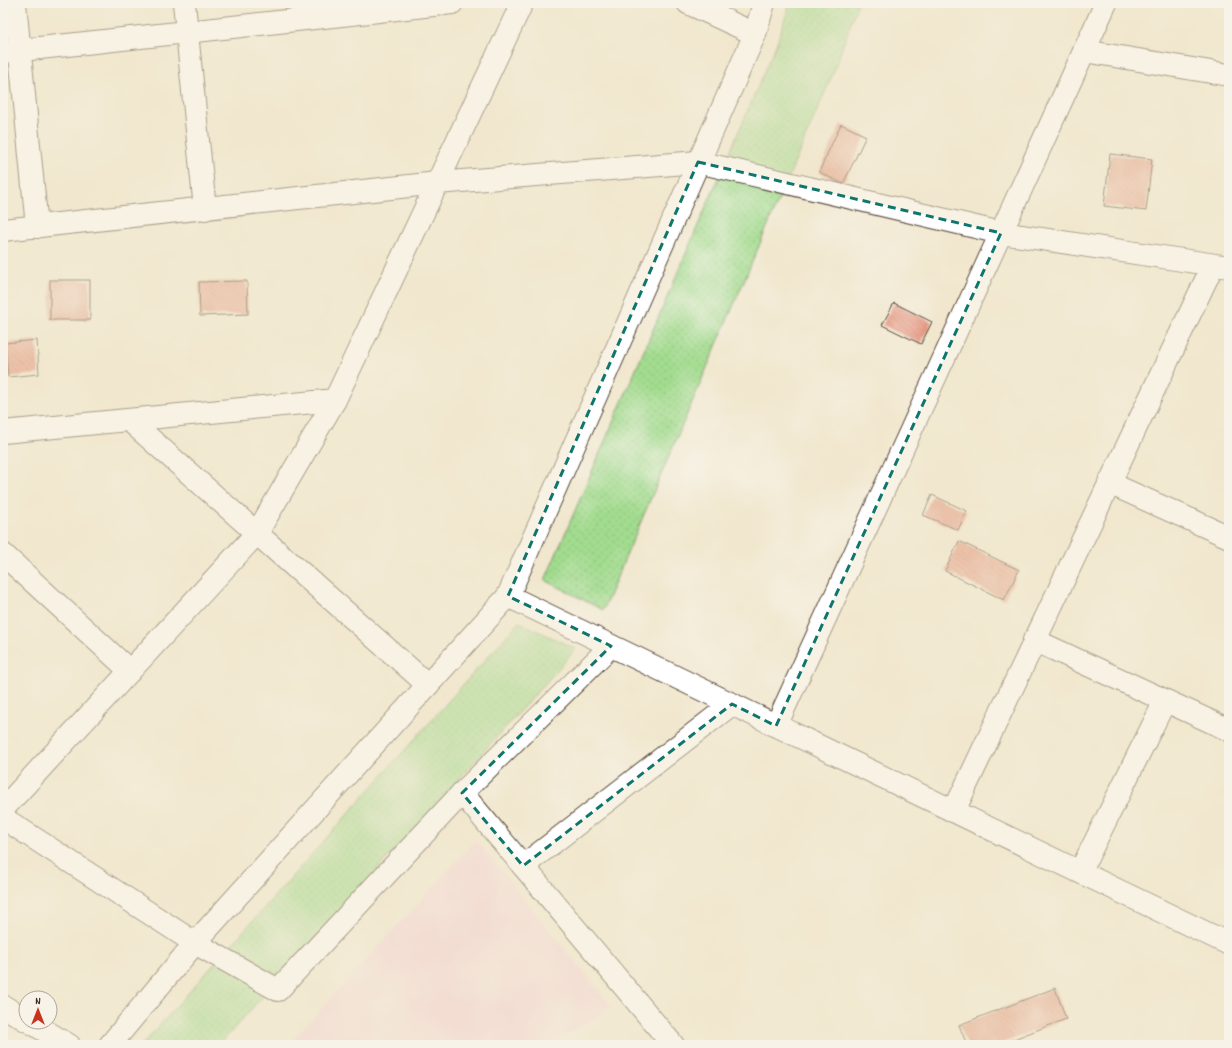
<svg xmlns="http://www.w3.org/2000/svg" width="1232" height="1048" font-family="Dekko,sans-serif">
  <defs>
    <pattern id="grass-dots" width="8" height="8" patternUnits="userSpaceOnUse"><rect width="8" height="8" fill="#a2dc8f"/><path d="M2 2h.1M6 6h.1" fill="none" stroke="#8cbd7b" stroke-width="1.8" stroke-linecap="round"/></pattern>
    <pattern id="building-back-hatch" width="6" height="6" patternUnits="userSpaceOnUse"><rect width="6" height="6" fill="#e7937b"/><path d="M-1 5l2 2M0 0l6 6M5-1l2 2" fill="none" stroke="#bc7864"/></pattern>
  </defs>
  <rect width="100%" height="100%" fill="#f7f3e8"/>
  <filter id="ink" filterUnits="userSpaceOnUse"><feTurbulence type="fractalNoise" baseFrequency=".025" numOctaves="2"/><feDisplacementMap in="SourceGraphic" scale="8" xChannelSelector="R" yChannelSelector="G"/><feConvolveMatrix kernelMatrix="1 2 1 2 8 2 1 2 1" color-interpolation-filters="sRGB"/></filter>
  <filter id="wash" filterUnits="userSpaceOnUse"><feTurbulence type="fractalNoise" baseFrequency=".012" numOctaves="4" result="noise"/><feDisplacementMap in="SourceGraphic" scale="16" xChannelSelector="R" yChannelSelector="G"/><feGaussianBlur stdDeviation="0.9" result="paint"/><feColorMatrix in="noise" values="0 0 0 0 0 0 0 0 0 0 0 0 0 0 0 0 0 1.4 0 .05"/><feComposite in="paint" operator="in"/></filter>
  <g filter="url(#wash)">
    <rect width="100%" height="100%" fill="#f1e7ce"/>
    <polygon fill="#f6cfd8" points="476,840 613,1008 549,1045 288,1045"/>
    <g fill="url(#grass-dots)" stroke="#6e8356">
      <polygon points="790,3 858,3 834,71 603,610 545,580 776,45"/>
      <polygon points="519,622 576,649 219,1045 142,1045"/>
    </g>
    <g id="blocks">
      <g fill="url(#building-back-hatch)">
        <polygon points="841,124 866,136 843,184 819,172"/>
        <polygon points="1110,154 1152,159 1146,211 1104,206"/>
        <rect x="50" y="280" width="40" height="40"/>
        <polygon points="247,281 248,314 200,316 199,282"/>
        <polygon points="894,303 932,322 921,344 882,325"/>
        <polygon points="37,340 39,374 8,377 5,343"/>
        <polygon points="932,495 967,511 958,530 923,515"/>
        <polygon points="959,541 1019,570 1004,600 945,571"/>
        <polygon points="1055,988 1066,1019 998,1045 967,1045 959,1025"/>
      </g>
    </g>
  </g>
  <g filter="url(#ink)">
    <use href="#blocks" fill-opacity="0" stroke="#564638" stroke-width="1"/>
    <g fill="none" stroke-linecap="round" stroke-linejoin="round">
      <defs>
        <g id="minor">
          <polyline points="15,3 37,227"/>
          <polyline points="184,3 205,209"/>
          <polyline points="688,3 755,34"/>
          <polyline points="1084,51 1229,75"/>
          <polyline points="3,52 452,3"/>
          <polyline points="3,230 437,183 698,162 1001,233 1229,267"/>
          <polyline points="129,420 428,685"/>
          <polyline points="3,432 335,400"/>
          <polyline points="1109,483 1229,537"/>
          <polyline points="3,554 130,671"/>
          <polyline points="508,596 1229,944"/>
          <polyline points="1034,640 1229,730"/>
          <polyline points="776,726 1106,3"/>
          <polyline points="462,793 673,1045"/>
          <polyline points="3,809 257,533 335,400 522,3"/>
          <polyline points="954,811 1213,265"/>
          <polyline points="3,818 195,943 278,990 462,793 611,646"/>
          <polyline points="523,866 732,704"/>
          <polyline points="1080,872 1165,701"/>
          <polyline points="3,1006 26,1020"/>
          <polyline points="30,1022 69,1045"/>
          <polyline points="110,1045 195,943 508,596 755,34 764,3"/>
        </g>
      </defs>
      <use href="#minor" stroke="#564638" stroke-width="24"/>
      <use href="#minor" stroke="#fff" stroke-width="22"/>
    </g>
  </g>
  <path d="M0 0H1232V1048H0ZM 698,162 L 1001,233 L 776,726 L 732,704 L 523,866 L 462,793 L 611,646 L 508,596 Z" fill="#f1e7ce" fill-opacity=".55" fill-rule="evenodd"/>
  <path fill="none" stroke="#0f766e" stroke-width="3" stroke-dasharray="8 5" stroke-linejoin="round" d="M 698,162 L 1001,233 L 776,726 L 732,704 L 523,866 L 462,793 L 611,646 L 508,596 Z"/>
  <rect width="1232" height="1048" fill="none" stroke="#f7f3e8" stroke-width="16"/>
  <g transform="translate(38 1010)"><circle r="19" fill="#f7f3e8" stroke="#aca397"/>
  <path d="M0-3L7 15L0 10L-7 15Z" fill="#c8321e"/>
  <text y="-6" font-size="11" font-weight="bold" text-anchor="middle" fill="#3b2a1e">N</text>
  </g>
</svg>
